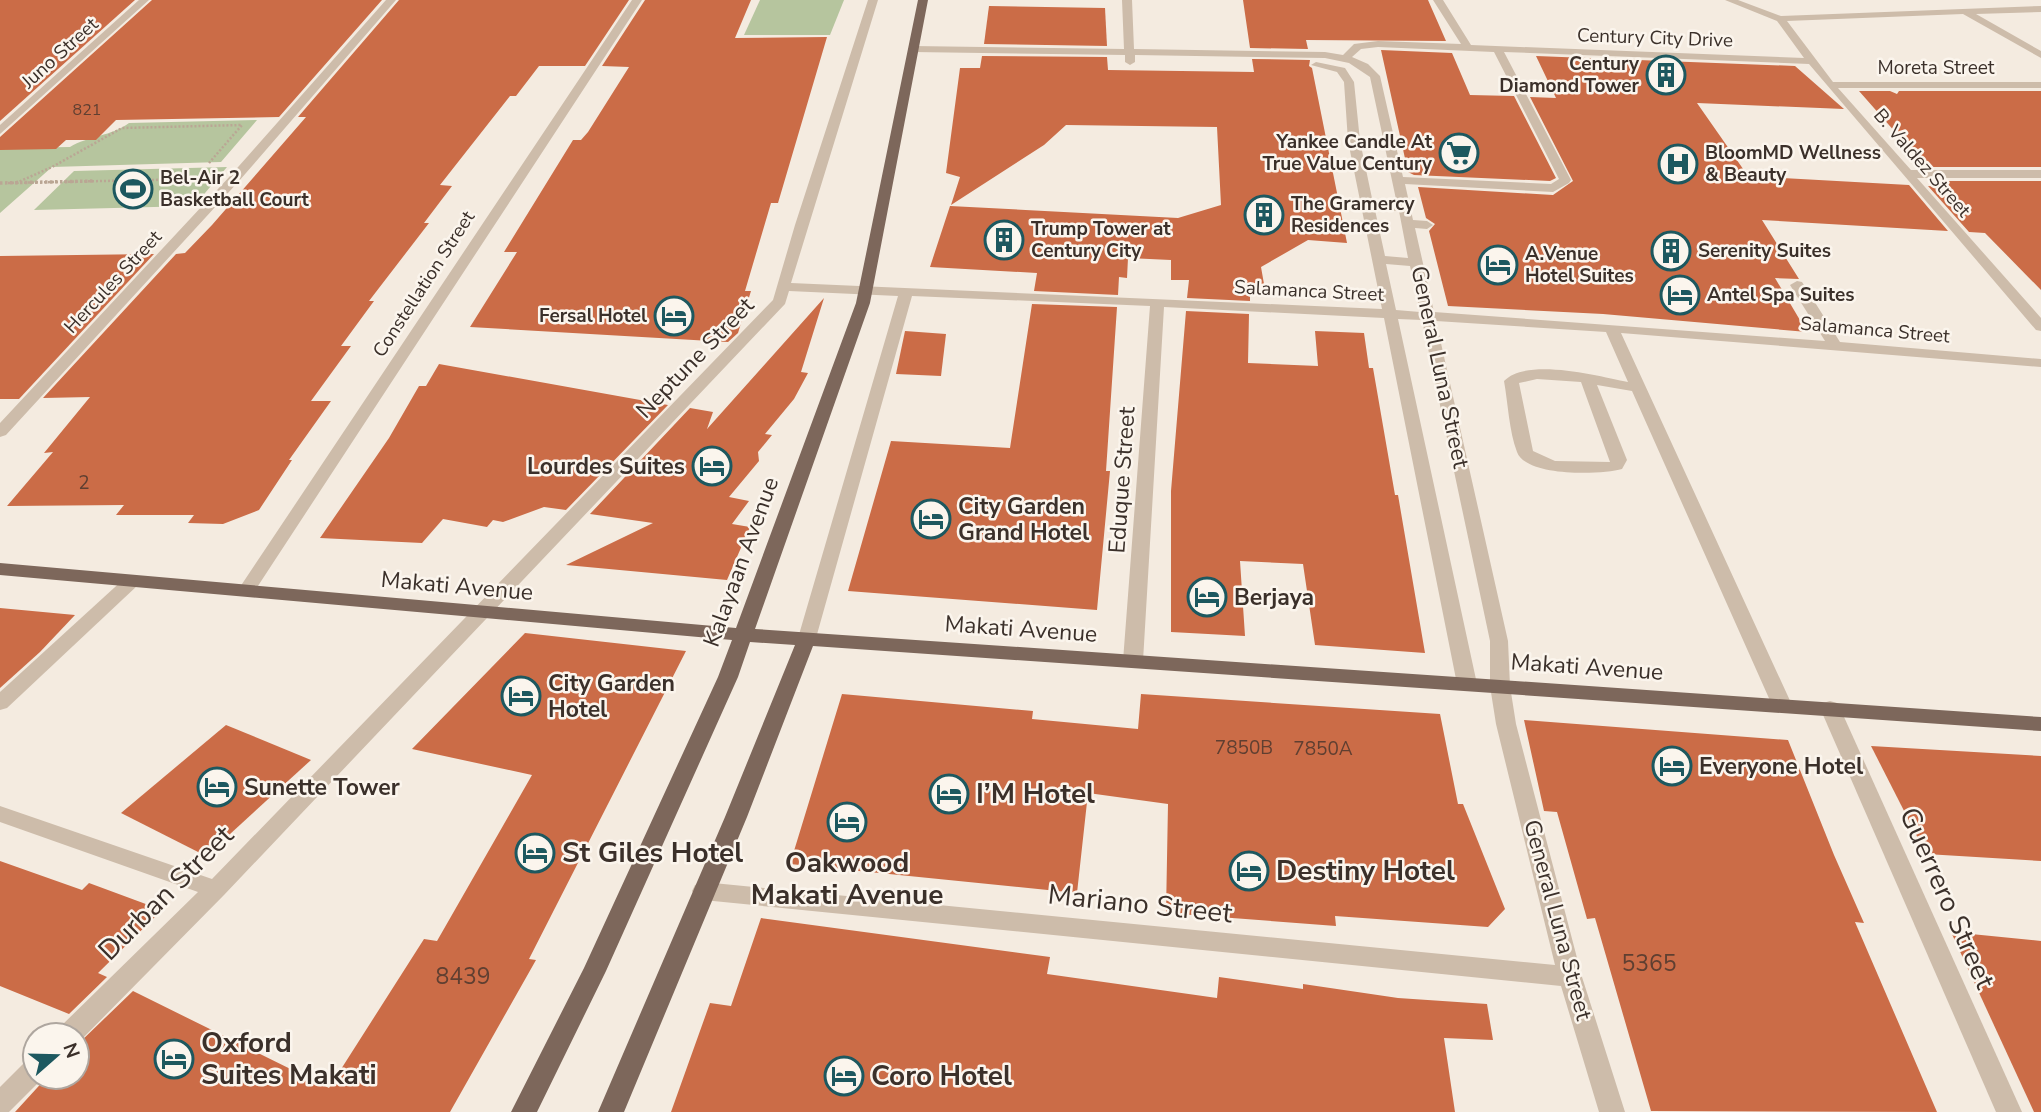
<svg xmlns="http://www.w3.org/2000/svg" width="2041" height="1112" font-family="'Nunito Sans',sans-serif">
  <rect width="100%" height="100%" fill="#f4ebe0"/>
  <g fill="#b6c59e">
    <polygon points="760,0 844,0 830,35 744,35"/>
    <path d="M 257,120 L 221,162 L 52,167 L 0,213 L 0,148 L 70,147 C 88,136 112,136 129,123 Z"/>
    <polygon points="227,167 194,206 34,210 74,171"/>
  </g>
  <g fill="#cb6c47">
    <polygon points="0,0 135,0 0,121"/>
    <polygon points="152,0 382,0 279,117 116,120 96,140 66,140 56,149 0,150 0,137"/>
    <polygon points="399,0 629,0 585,66 539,66 516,96 510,96 440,185 452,186 424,223 429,223 369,301 374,301 341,346 351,346 311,401 331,401 289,460 292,460 259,510 223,524 188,523 194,515 116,515 124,505 7,506 53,452 44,453 90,397 43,398 176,254 185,253 212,225 306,117 298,117"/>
    <polygon points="645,0 751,0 735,38 827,37 778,203 771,203 745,291 751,291 738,333 728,342 470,327 517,252 504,252 573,140 581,140 588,132 629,67 602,66"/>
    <polygon points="1243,0 1428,0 1446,41 1306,40 1308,49 1250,48"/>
    <polygon points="989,6 1105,8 1107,46 984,44"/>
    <polygon points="1381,50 1452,53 1470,95 1514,96 1556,178 1550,181 1414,175 1408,172"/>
    <polygon points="982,56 1107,57 1108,70 1254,72 1252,59 1310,60 1309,66 1312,68 1347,243 1308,240 1261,267 1264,284 1250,283 1250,301 1187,298 1189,280 1171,280 1171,260 1128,258 1127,278 1119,277 1118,295 1034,291 1037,273 930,267 950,206 1178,218 1221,205 1217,127 1066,125 1044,145 951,205 960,177 946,173 960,68 980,68"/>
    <polygon points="1536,56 1795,66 1844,109 1697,103 1748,176 1909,185 1948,231 1762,220 1799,279 1775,278 1807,332 1603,314 1448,306 1429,231 1435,224 1426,218 1418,187 1553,195 1573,181 1530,97 1556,98"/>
    <polygon points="1859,91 1890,91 1897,94 1899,91 2041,91 2041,167 1926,167"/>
    <polygon points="1937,181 2041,181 2041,290 1985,233 1969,232 1928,186 1943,187"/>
    <polygon points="154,254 19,399 0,399 0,256"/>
    <polygon points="824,298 801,372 808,373 794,399 765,434 772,435 758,452 759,461 729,497 749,501 732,524 750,527 727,580 566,565 653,523 590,514 690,408 713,412 707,429"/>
    <polygon points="1032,304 1117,307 1106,471 1110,471 1097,610 848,591 891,441 1010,448"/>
    <polygon points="1186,311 1249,314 1248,363 1318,366 1315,331 1364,333 1369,368 1373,368 1395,495 1398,495 1425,653 1315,645 1303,564 1240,561 1245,636 1171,632 1171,491"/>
    <polygon points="905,331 946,334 941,376 896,374"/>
    <polygon points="439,364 668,405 566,510 544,507 503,522 493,520 487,527 443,519 422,543 320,538 389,438 419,386 426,386"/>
    <polygon points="0,608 75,615 40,652 0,688"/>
    <polygon points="525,633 686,651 529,959 536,960 450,1112 15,1112 47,1077 77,1077 77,1045 133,991 329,1088 424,939 437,941 532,775 412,749"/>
    <polygon points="842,694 1033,711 1032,719 1138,729 1141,694 1440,714 1458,804 1463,804 1505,909 1488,927 1335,916 1336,926 1166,913 1168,804 1088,793 1077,893 790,864"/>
    <polygon points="1524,720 1788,740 1834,855 1864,923 1855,922 1937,1112 1651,1111 1595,918 1587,919 1557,812 1544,811"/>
    <polygon points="226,725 311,760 206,856 121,813"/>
    <polygon points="1871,746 2041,756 2041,861 1926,854"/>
    <polygon points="0,861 82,890 89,883 162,910 98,973 107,977 69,1014 0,986"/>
    <polygon points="761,918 1050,957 1047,974 1217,998 1219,977 1303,989 1303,984 1398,998 1487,1004 1493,1040 1444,1038 1455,1112 671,1112 710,1003 731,1006"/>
    <polygon points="1951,932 2041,941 2041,1112 2034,1112"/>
  </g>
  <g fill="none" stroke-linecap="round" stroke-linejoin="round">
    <g stroke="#baa694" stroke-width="2.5" stroke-dasharray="2 2" stroke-linecap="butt">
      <polyline points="8,183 199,179"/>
      <polyline points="16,183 52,167 122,128 242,125 209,163"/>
    </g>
    <g stroke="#baa694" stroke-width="3.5" stroke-dasharray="2.5 2.5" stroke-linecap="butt">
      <polyline points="0,183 95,181"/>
      <polyline points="16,183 20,181"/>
    </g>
    <g fill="#cdbcaa" fill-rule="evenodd">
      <polygon points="139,0 149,0 0,134 0,125"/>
      <polygon points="386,0 396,0 239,181 6,435 0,437 0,423 231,175"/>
      <polygon points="632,0 642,0 252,595 240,595 237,591 240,587"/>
      <path d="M 868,0 L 878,0 L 791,283 L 1382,309 L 1348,141 L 1344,82 L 1337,72 L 1311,65 L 1316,62 L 1345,68 L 1354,82 L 1360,141 L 1373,203 L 1397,204 L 1370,77 L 1349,63 L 1325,58 L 1135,55 L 1135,62 L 1130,65 L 1125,62 L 1125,55 L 913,52 L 908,49 L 913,46 L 1124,49 L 1122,0 L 1132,0 L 1134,49 L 1325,52 L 1343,55 L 1354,44 L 1378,41 L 1461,44 L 1433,0 L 1443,0 L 1471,45 L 1804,58 L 1777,21 L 1725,0 L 1738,0 L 1781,16 L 2041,6 L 2041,12 L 1976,14 L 2041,51 L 2041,58 L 1963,14 L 1787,21 L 1833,82 L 2041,82 L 2041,88 L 1838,88 L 1911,170 L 2041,170 L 2041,178 L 1917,178 L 2041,318 L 2041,331 L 2036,330 L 1809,64 L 1504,52 L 1571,180 L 1569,183 L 1553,192 L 1405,184 L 1413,220 L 1427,221 L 1433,225 L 1427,229 L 1415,228 L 1434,312 L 1825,341 L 1790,285 L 1797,281 L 1802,282 L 1840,342 L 2041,359 L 2041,367 L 1621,333 L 1792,705 L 1789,710 L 1775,710 L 1772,705 L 1632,391 L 1597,385 L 1627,460 L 1622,469 C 1601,475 1526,477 1517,452 C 1509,431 1508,403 1504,381 C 1527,357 1598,376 1628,382 L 1606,332 L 1436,321 L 1508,641 L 1510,686 L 1516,724 L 1582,977 L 1625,1112 L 1599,1112 L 1561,986 L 703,900 L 695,897 L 692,891 L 695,885 L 703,882 L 1555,965 L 1496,724 L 1490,686 L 1490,641 L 1422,320 L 1398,319 L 1477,684 L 1474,689 L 1460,689 L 1457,684 L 1384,318 L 1164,307 L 1143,661 L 1140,666 L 1126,666 L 1123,661 L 1150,306 L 912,296 L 816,638 L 814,642 L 800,642 L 798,638 L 898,296 L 789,291 L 785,304 L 224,895 L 78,1043 L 77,1035 L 57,1035 L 60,1027 L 198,892 L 0,822 L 0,806 L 212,879 L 773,300 L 795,225 ZM 1378,47 L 1494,52 L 1559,179 L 1551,184 L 1403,177 L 1380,76 L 1368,64 L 1352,57 L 1361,49 ZM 1375,210 L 1399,211 L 1408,258 L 1385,256 ZM 1386,264 L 1410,266 L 1420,312 L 1396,310 ZM 1537,379 L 1581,382 L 1610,462 L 1555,461 L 1533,451 L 1519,383 Z"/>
      <polygon points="132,575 141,581 138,585 7,708 0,710 0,692 126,577"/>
      <polygon points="1830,701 1837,703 1840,708 2022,1112 1996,1112 1820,708 1823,703"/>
      <polygon points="35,1058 35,1077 44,1077 9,1112 0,1112 0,1087 26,1061"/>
    </g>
    <polygon fill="#7d675b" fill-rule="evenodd" points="918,0 928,0 870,303 755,629 2041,717 2041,731 813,646 747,817 624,1112 598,1112 725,817 795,645 750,642 738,677 606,971 537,1112 511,1112 584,968 718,677 732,640 0,575 0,563 736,628 856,303"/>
  </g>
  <defs>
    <symbol id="building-ring" viewBox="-11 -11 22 22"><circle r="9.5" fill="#fbf5ed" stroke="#1d585f" stroke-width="1.5"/><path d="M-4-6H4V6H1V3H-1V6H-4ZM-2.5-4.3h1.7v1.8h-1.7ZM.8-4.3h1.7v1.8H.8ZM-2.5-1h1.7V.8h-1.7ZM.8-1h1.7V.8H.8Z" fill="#1d585f"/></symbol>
    <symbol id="supermarket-ring" viewBox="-11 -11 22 22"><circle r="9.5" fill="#fbf5ed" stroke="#1d585f" stroke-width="1.5"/><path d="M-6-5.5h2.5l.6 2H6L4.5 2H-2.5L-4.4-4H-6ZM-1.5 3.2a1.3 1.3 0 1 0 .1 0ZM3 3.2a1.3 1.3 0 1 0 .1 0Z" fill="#1d585f"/></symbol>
    <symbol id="hospital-ring" viewBox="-11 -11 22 22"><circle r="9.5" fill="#fbf5ed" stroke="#1d585f" stroke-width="1.5"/><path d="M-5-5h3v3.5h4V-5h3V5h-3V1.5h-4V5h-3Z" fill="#1d585f"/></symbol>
    <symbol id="stadium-ring" viewBox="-11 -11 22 22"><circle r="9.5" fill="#fbf5ed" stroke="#1d585f" stroke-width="1.5"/><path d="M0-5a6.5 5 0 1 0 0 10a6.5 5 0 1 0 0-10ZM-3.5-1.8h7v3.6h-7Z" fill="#1d585f"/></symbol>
    <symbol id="hotel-ring" viewBox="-11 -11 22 22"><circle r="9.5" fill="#fbf5ed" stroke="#1d585f" stroke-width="1.5"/><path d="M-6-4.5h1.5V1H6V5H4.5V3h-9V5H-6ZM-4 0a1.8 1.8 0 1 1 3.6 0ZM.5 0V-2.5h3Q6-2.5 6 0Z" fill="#1d585f"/></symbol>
  </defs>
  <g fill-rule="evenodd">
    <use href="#building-ring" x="1644" y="53" width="44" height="44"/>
    <use href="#supermarket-ring" x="1437" y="131" width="44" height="44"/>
    <use href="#hospital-ring" x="1656" y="142" width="44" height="44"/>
    <use href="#stadium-ring" x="111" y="167" width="44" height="44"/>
    <use href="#building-ring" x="1242" y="193" width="44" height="44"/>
    <use href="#building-ring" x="982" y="218" width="44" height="44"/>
    <use href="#building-ring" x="1649" y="229" width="44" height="44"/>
    <use href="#hotel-ring" x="1476" y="243" width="44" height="44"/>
    <use href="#hotel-ring" x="1658" y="273" width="44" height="44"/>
    <use href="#hotel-ring" x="652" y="294" width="44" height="44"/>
    <use href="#hotel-ring" x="690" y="444" width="44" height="44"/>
    <use href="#hotel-ring" x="909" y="497" width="44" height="44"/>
    <use href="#hotel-ring" x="1185" y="575" width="44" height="44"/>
    <use href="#hotel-ring" x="499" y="674" width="44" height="44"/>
    <use href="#hotel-ring" x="1650" y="744" width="44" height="44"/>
    <use href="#hotel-ring" x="195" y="765" width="44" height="44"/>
    <use href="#hotel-ring" x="927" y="772" width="44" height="44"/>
    <use href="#hotel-ring" x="825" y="800" width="44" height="44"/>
    <use href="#hotel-ring" x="513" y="831" width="44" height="44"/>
    <use href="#hotel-ring" x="1227" y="849" width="44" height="44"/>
    <use href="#hotel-ring" x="152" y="1037" width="44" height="44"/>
    <use href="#hotel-ring" x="822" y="1054" width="44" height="44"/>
  </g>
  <g text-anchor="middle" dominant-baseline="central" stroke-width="5" stroke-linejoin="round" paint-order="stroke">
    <g font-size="16" fill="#5f3f31">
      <text x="87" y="110">821</text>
    </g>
    <g font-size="19" fill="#3b302a" stroke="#fbf5ed">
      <text transform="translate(1655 38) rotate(2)">Century City Drive</text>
      <text transform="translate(60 53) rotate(-42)">Juno Street</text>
      <text x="1936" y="68">Moreta Street</text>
      <text transform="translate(1922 163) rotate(49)">B. Valdez Street</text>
      <text transform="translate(113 282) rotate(-47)">Hercules Street</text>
      <text transform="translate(424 284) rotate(-57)">Constellation Street</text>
      <text transform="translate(1309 291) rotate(3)">Salamanca Street</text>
      <text transform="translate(1875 330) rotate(5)">Salamanca Street</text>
    </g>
    <g font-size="19" font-weight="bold" fill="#3b302a" stroke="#fbf5ed" text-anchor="start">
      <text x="1639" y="64" text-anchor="end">Century<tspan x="1639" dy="22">Diamond Tower</tspan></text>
      <text x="1432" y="142" text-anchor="end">Yankee Candle At<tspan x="1432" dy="22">True Value Century</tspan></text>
      <text x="1705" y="153">BloomMD Wellness<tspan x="1705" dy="22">&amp; Beauty</tspan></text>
      <text x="160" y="178">Bel-Air 2<tspan x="160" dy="22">Basketball Court</tspan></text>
      <text x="1291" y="204">The Gramercy<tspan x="1291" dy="22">Residences</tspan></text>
      <text x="1031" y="229">Trump Tower at<tspan x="1031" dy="22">Century City</tspan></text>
      <text x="1698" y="251">Serenity Suites</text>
      <text x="1525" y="254">A.Venue<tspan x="1525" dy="22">Hotel Suites</tspan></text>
      <text x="1707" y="295">Antel Spa Suites</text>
      <text x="647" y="316" text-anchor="end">Fersal Hotel</text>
    </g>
    <g font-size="19" fill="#5f3f31">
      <text x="84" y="483">2</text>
      <text x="1244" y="748">7850B</text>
      <text x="1323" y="749">7850A</text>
    </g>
    <g font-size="23" fill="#3b302a" stroke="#fbf5ed">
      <text transform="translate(695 358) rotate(-46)">Neptune Street</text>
      <text transform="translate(1440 367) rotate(78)">General Luna Street</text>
      <text transform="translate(1122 480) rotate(-86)">Eduque Street</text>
      <text transform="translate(741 562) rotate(-70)">Kalayaan Avenue</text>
      <text transform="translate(457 586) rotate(5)">Makati Avenue</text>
      <text transform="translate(1021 629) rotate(4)">Makati Avenue</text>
      <text transform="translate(1587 667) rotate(4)">Makati Avenue</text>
      <text transform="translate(1558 920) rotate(75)">General Luna Street</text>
    </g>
    <g font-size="23" font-weight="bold" fill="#3b302a" stroke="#fbf5ed" text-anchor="start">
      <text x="685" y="466" text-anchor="end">Lourdes Suites</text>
      <text x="958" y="506">City Garden<tspan x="958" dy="26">Grand Hotel</tspan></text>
      <text x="1234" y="597">Berjaya</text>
      <text x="548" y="683">City Garden<tspan x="548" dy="26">Hotel</tspan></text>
      <text x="1699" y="766">Everyone Hotel</text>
      <text x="244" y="787">Sunette Tower</text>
    </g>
    <g font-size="23" fill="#5f3f31">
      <text x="1649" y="963">5365</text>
      <text x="463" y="976">8439</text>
    </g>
    <g font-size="28" font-weight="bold" fill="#3b302a" stroke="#fbf5ed" text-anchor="start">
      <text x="976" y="794">I’M Hotel</text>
      <text x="562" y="853">St Giles Hotel</text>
      <text x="847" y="863" text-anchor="middle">Oakwood<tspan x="847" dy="32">Makati Avenue</tspan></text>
      <text x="1276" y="871">Destiny Hotel</text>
      <text x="201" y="1043">Oxford<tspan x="201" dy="32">Suites Makati</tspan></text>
      <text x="871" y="1076">Coro Hotel</text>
    </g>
    <g font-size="28" fill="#3b302a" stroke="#fbf5ed">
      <text transform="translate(166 893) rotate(-45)">Durban Street</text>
      <text transform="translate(1947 898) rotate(66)">Guerrero Street</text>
      <text transform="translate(1140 904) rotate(6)">Mariano Street</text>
    </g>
  </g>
  <g transform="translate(56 1056) rotate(70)"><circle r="33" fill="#fbf5ed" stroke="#aea69f" stroke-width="2"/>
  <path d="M0-5L12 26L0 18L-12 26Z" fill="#1d585f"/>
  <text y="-10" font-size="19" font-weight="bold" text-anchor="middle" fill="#3b302a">N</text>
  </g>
</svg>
